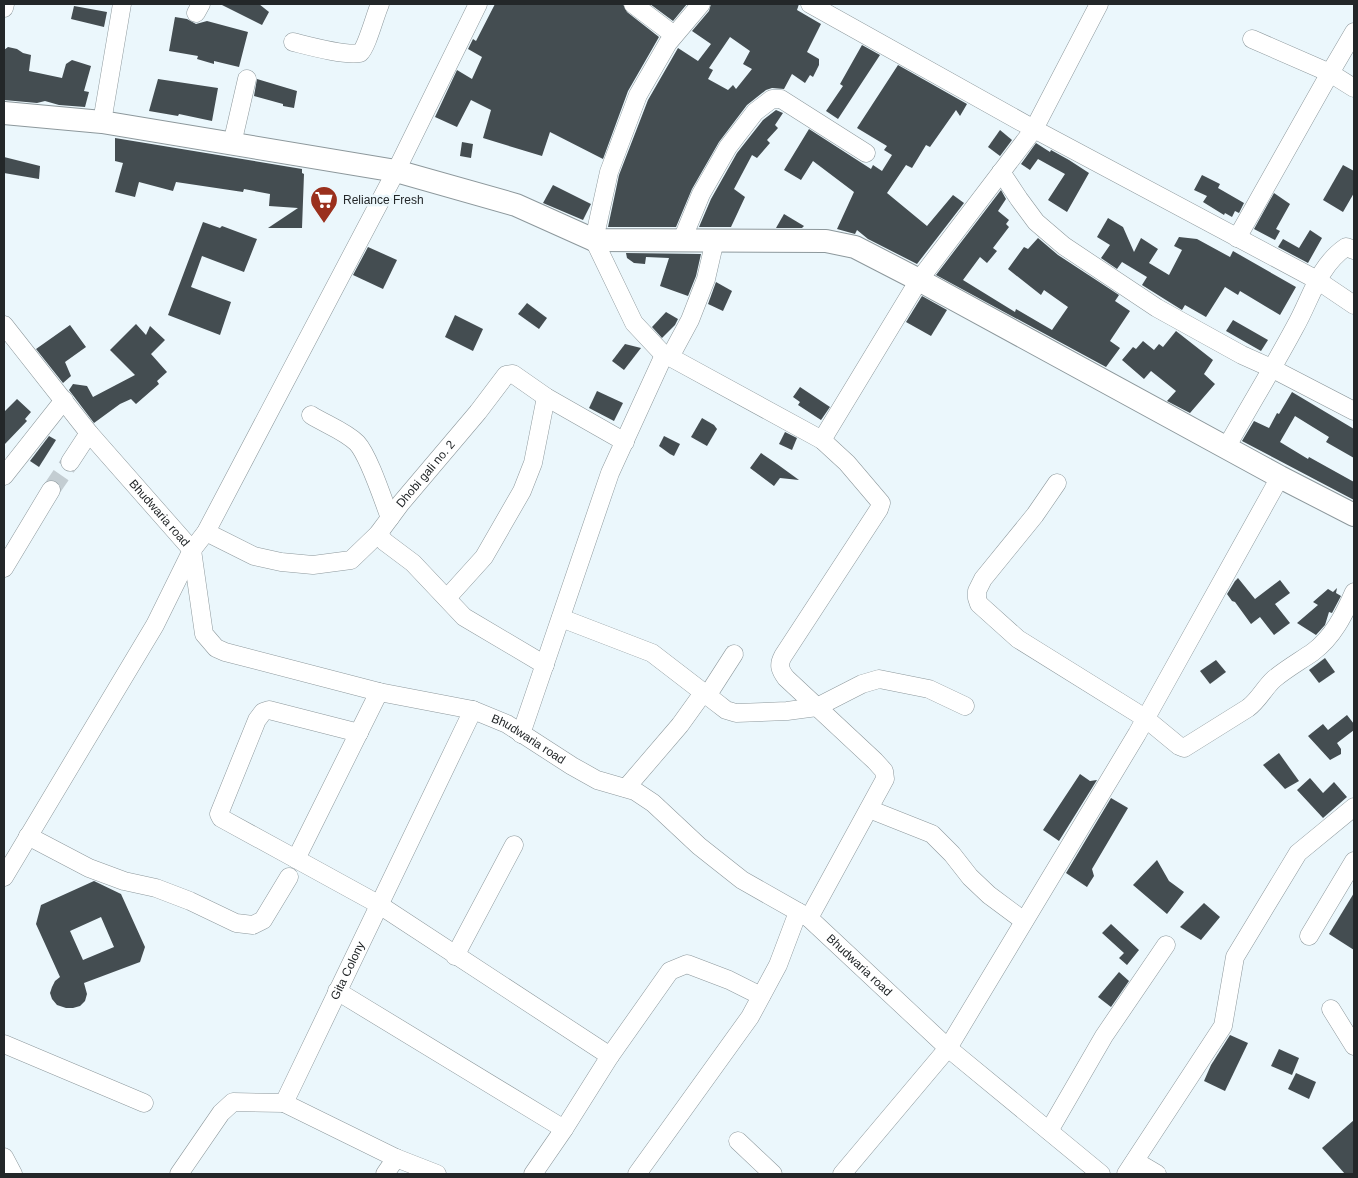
<svg xmlns="http://www.w3.org/2000/svg" width="1358" height="1178" font-family="Helvetica,sans-serif">
  <rect width="100%" height="100%" fill="#ebf7fc"/>
  <g fill="#444d51" fill-rule="evenodd">
    <polygon points="220,4 259,4 269,12 262,25"/>
    <polygon points="495,4 623,4 627,12 659,37 628,91 603,159 550,132 542,156 483,138 491,110 471,100 457,127 435,117 457,70 472,79 482,57 468,49 473,39 476,41"/>
    <polygon points="650,4 687,4 673,21"/>
    <path d="M 711,4 L 799,4 L 797,10 L 821,24 L 807,52 L 819,59 L 819,65 L 813,77 L 810,75 L 805,83 L 792,74 L 784,89 L 772,88 L 766,90 L 747,105 L 719,142 L 692,189 L 676,227 L 608,227 L 619,175 L 648,100 L 678,48 L 698,61 L 711,44 L 692,31 L 709,11 ZM 730,37 L 750,51 L 743,64 L 752,69 L 736,89 L 733,85 L 728,90 L 708,79 L 713,70 L 709,68 Z"/>
    <polygon points="74,6 107,12 104,27 71,19"/>
    <polygon points="175,17 187,19 196,24 207,21 248,32 239,67 214,61 214,64 197,59 198,56 169,51"/>
    <polygon points="862,45 880,55 838,119 826,111 843,86 840,84"/>
    <polygon points="8,47 17,49 23,53 31,55 29,71 62,78 66,64 72,60 91,66 84,91 89,92 85,107 59,105 45,101 37,103 4,100 4,50"/>
    <polygon points="898,65 967,104 960,116 956,110 930,147 926,145 912,168 906,165 887,193 927,226 953,195 964,203 917,264 868,239 857,230 855,234 837,229 854,192 813,161 801,180 784,170 809,129 871,169 873,165 882,171 892,155 884,150 887,146 857,128"/>
    <polygon points="158,79 218,88 212,121 179,114 178,116 149,111"/>
    <polygon points="257,79 297,91 294,108 283,106 283,104 254,96"/>
    <polygon points="776,110 783,113 775,125 778,128 767,140 770,143 757,158 752,155 734,189 745,197 731,227 699,227 711,199 737,153 763,120"/>
    <polygon points="1000,130 1012,140 1000,156 988,147"/>
    <polygon points="115,138 302,169 302,173 304,174 302,228 268,228 298,208 269,206 270,194 244,189 243,192 176,182 173,191 139,182 135,197 115,192 123,163 115,161"/>
    <polygon points="462,142 473,144 471,158 460,156"/>
    <polygon points="1036,143 1050,152 1051,150 1069,160 1089,173 1067,212 1048,200 1065,174 1038,159 1030,170 1021,164"/>
    <polygon points="4,157 40,166 39,179 4,173"/>
    <polygon points="1343,165 1354,171 1354,193 1343,212 1323,200"/>
    <polygon points="1202,175 1220,184 1218,188 1244,203 1239,213 1235,211 1232,217 1225,213 1224,215 1203,202 1207,196 1194,190"/>
    <polygon points="553,185 591,204 583,220 543,203"/>
    <polygon points="1001,190 1006,199 998,211 1009,220 1006,224 1009,227 993,248 997,251 987,263 980,257 963,280 1015,312 1016,309 1052,330 1068,307 1044,290 1041,295 1008,269 1024,247 1028,249 1038,238 1058,255 1119,295 1115,301 1130,311 1110,341 1120,348 1106,367 936,275"/>
    <polygon points="1274,193 1290,204 1276,229 1280,231 1275,240 1254,229"/>
    <polygon points="784,214 804,226 802,228 776,228"/>
    <polygon points="1108,218 1123,227 1134,252 1141,238 1158,249 1149,263 1169,275 1182,250 1174,246 1179,237 1197,239 1230,257 1233,251 1296,287 1280,315 1240,291 1238,295 1225,287 1206,317 1185,305 1182,310 1142,285 1147,277 1122,262 1117,269 1101,258 1110,245 1097,237"/>
    <polygon points="203,222 220,228 222,226 257,239 244,272 202,256 191,287 231,302 220,335 168,315"/>
    <polygon points="1310,230 1322,238 1308,263 1278,247 1283,239 1299,248"/>
    <polygon points="368,247 397,260 383,289 353,275"/>
    <polygon points="626,253 701,254 696,276 688,296 660,286 669,258 646,257 645,264 634,263 627,258"/>
    <polygon points="716,282 732,291 723,311 708,304"/>
    <polygon points="922,296 947,310 931,336 906,322"/>
    <polygon points="527,303 547,318 539,329 518,314"/>
    <polygon points="666,312 678,319 675,325 662,338 652,327"/>
    <polygon points="455,315 483,329 473,351 445,337"/>
    <polygon points="1233,320 1268,340 1261,351 1226,331"/>
    <polygon points="136,324 146,335 150,326 165,340 151,354 167,372 157,381 159,384 136,404 131,399 120,404 94,423 69,390 73,384 87,386 93,397 135,375 110,350"/>
    <polygon points="70,325 86,347 65,362 71,376 63,383 36,349"/>
    <polygon points="1176,331 1213,360 1204,374 1215,384 1190,413 1167,401 1176,391 1151,371 1144,379 1122,360 1133,347 1136,349 1143,341 1154,350 1159,344 1163,347"/>
    <polygon points="625,344 641,348 624,370 612,361"/>
    <polygon points="800,387 830,407 821,420 798,405 800,402 793,397"/>
    <polygon points="597,391 623,403 614,421 589,408"/>
    <polygon points="1292,392 1354,429 1354,458 1326,442 1329,437 1295,416 1280,442 1308,459 1309,457 1354,482 1354,500 1242,441 1254,421 1269,428 1277,413 1279,414"/>
    <polygon points="17,399 31,412 25,419 27,421 4,445 4,412"/>
    <polygon points="702,418 714,425 717,429 707,446 691,437"/>
    <polygon points="785,432 797,438 792,450 779,444"/>
    <polygon points="49,436 56,440 39,467 30,461"/>
    <polygon points="664,436 680,444 674,456 670,454 659,446"/>
    <polygon points="761,453 777,464 799,480 780,478 774,486 750,468"/>
    <polygon points="1238,578 1255,599 1280,580 1290,593 1275,604 1290,623 1274,635 1260,617 1251,624 1235,602 1232,601 1227,594 1235,581"/>
    <polygon points="1337,588 1336,593 1341,596 1332,613 1329,612 1325,625 1316,635 1297,623 1318,605 1313,602 1328,589 1333,592"/>
    <polygon points="1325,658 1335,672 1319,683 1309,670"/>
    <polygon points="1216,660 1226,672 1210,684 1200,671"/>
    <polygon points="1347,715 1354,724 1354,730 1337,743 1341,749 1341,754 1330,760 1308,736 1323,724 1328,730"/>
    <polygon points="1279,753 1299,781 1285,789 1263,765"/>
    <polygon points="1080,774 1090,781 1097,780 1059,841 1043,830"/>
    <polygon points="1310,778 1323,793 1334,782 1347,797 1323,818 1297,790"/>
    <polygon points="1111,798 1128,808 1092,869 1094,876 1087,887 1066,873"/>
    <polygon points="1157,860 1169,881 1184,892 1167,914 1133,885"/>
    <path d="M 94,881 L 121,894 L 145,947 L 140,962 L 84,983 L 87,994 L 85,1001 L 80,1006 L 73,1008 L 66,1008 L 57,1005 L 52,999 L 50,993 L 52,987 L 55,981 L 60,977 L 36,924 L 41,905 ZM 101,917 L 114,947 L 83,960 L 70,931 Z"/>
    <polygon points="1354,893 1354,950 1329,934"/>
    <polygon points="1204,903 1220,917 1201,940 1180,927"/>
    <polygon points="1111,924 1139,950 1127,965 1119,958 1124,953 1102,933"/>
    <polygon points="1119,972 1129,981 1111,1007 1098,997"/>
    <polygon points="1230,1035 1248,1043 1225,1091 1204,1081 1211,1065"/>
    <polygon points="1279,1049 1299,1058 1292,1075 1271,1066"/>
    <polygon points="1296,1073 1316,1082 1309,1099 1288,1089"/>
    <polygon points="1354,1120 1354,1174 1345,1174 1322,1148"/>
  </g>
  <g fill="none" stroke-linecap="round" stroke-linejoin="round">
    <polyline stroke="#c3cdd2" stroke-width="18" stroke-dasharray="18 9" stroke-linecap="butt" points="51,490 70,462"/>
    <defs>
      <g id="minor">
        <polyline points="633,4 674,35"/>
        <polyline points="701,4 668,43 638,95 609,172 594,240 634,323 664,355 670,357 822,440 919,280 1034,129 1099,4"/>
        <polyline points="810,4 1034,129 1317,280 1354,305"/>
        <polyline points="4,8 5,4"/>
        <polyline points="196,13 201,4"/>
        <polyline points="1252,39 1330,73 1354,88"/>
        <path d="M 293,42 C 309,46 345,56 360,53 C 367,47 375,15 380,4"/>
        <polyline points="102,122 122,4"/>
        <polyline points="232,144 247,79"/>
        <polyline points="1001,172 1019,199 1036,222 1064,246 1157,308 1242,355 1271,368 1354,411"/>
        <polyline points="1237,238 1330,73 1354,32"/>
        <polyline points="682,240 701,194 728,147 755,112 772,99 781,99 866,153"/>
        <path id="s1" d="M 4,325 L 89,433 L 192,550 L 204,634 L 216,648 L 225,652 L 379,692 L 473,710 L 507,724 L 572,766 L 597,780 L 635,791 L 653,803 L 699,846 L 742,880 L 809,918 L 948,1048 L 1101,1174"/>
        <polyline points="670,357 690,320 706,279 715,240"/>
        <path d="M 311,415 C 325,424 345,431 357,443 C 369,456 383,500 390,518"/>
        <path d="M 1226,448 C 1249,407 1273,368 1295,327 C 1311,299 1318,266 1346,247 L 1354,250"/>
        <polyline points="70,462 89,433"/>
        <polyline points="4,476 64,400"/>
        <path d="M 1057,483 L 1035,515 L 983,579 L 977,591 L 977,598 L 979,604 L 1018,639 L 1145,718 L 1179,746 L 1184,748 L 1248,708 C 1259,700 1264,688 1274,679 C 1286,669 1300,661 1313,652 C 1333,637 1344,615 1354,592"/>
        <path id="s2" d="M 206,532 L 254,556 L 281,562 L 313,565 L 351,560 L 378,534 L 401,503 L 478,412 L 506,375 L 513,374 L 546,397 L 625,442"/>
        <polyline points="378,534 385,542 413,563 464,617 545,665"/>
        <polyline points="4,568 51,490"/>
        <polyline points="447,598 484,557 522,491 533,463 546,397"/>
        <polyline points="561,618 652,653 717,703 726,710 736,713 787,711 817,707 862,684 879,679 929,689 965,706"/>
        <polyline points="707,696 734,654"/>
        <polyline points="521,734 610,473 664,355"/>
        <polyline points="626,788 680,725 703,693"/>
        <polyline points="869,809 932,834 952,854 970,877 989,895 1024,921"/>
        <polyline points="28,836 89,868 124,881 156,888 190,901 236,923 253,925 263,920 289,877"/>
        <polyline points="296,859 221,818 219,814 257,720 263,712 269,710 359,733"/>
        <polyline points="4,877 155,625 192,550 206,532 396,171 478,4"/>
        <path d="M 809,918 L 885,779 L 884,771 L 875,761 L 786,678 C 780,670 778,665 783,656 L 879,509 L 881,503 L 847,463 L 822,440"/>
        <polyline points="1309,936 1354,861"/>
        <polyline points="455,956 514,845"/>
        <polyline points="337,991 564,1129 610,1056 378,904 296,859 379,692"/>
        <polyline points="1331,1009 1354,1046"/>
        <polyline points="4,1044 144,1103"/>
        <polyline points="610,1056 670,971 687,964 729,980 761,996"/>
        <polyline points="1049,1131 1104,1036 1166,945"/>
        <polyline points="738,1141 773,1174"/>
        <polyline points="4,1157 13,1174"/>
        <polyline points="396,1158 437,1174"/>
        <polyline points="1135,1161 1157,1174"/>
        <polyline points="179,1174 221,1113 233,1102 284,1103"/>
        <path id="s3" d="M 385,1174 L 396,1158 L 284,1103 L 473,710"/>
        <polyline points="533,1174 564,1129"/>
        <polyline points="637,1174 750,1017 778,965 798,912"/>
        <polyline points="842,1174 948,1048 1137,734 1280,477"/>
        <polyline points="1126,1174 1223,1026 1235,957 1298,853 1354,807"/>
      </g>
      <polyline id="major" points="4,113 102,122 396,171 516,205 594,240 826,241 855,247 919,280 1280,477 1354,515"/>
    </defs>
    <use href="#minor" stroke="#8d989c" stroke-width="19"/>
    <use href="#major" stroke="#8d989c" stroke-width="24"/>
    <use href="#minor" stroke="#fff" stroke-width="18"/>
    <use href="#major" stroke="#fff" stroke-width="22"/>
  </g>
  <defs>
    <symbol id="supermarket-pin" viewBox="-11 -11 22 30"><path d="M0 17L-7.5 6A9.5 9.5 0 1 1 7.5 6Z" fill="#9a301d" stroke="#ebf7fc"/><path d="M-6-5.5h2.5l.6 2H6L4.5 2H-2.5L-4.4-4H-6ZM-1.5 3.2a1.3 1.3 0 1 0 .1 0ZM3 3.2a1.3 1.3 0 1 0 .1 0Z" fill="#fff"/></symbol>
  </defs>
  <g fill-rule="evenodd">
    <use href="#supermarket-pin" x="308" y="184" width="32" height="43"/>
  </g>
  <g text-anchor="middle" dominant-baseline="central" stroke-width="5" stroke-linejoin="round" paint-order="stroke">
    <g font-size="12" fill="#232729" stroke="#ebf7fc" text-anchor="start">
      <text x="343" y="200">Reliance Fresh</text>
    </g>
    <g font-size="12" fill="#232729" stroke="#ebf7fc">
      <text stroke="none"><textPath href="#s2" startOffset="266">Dhobi gali no. 2</textPath></text>
      <text stroke="none"><textPath href="#s1" startOffset="244">Bhudwaria road</textPath></text>
      <text stroke="none"><textPath href="#s1" startOffset="724">Bhudwaria road</textPath></text>
      <text stroke="none"><textPath href="#s1" startOffset="1129">Bhudwaria road</textPath></text>
      <text stroke="none"><textPath href="#s3" startOffset="291">Gita Colony</textPath></text>
    </g>
  </g>
  <rect width="1358" height="1178" fill="none" stroke="#232729" stroke-width="10"/>
</svg>
